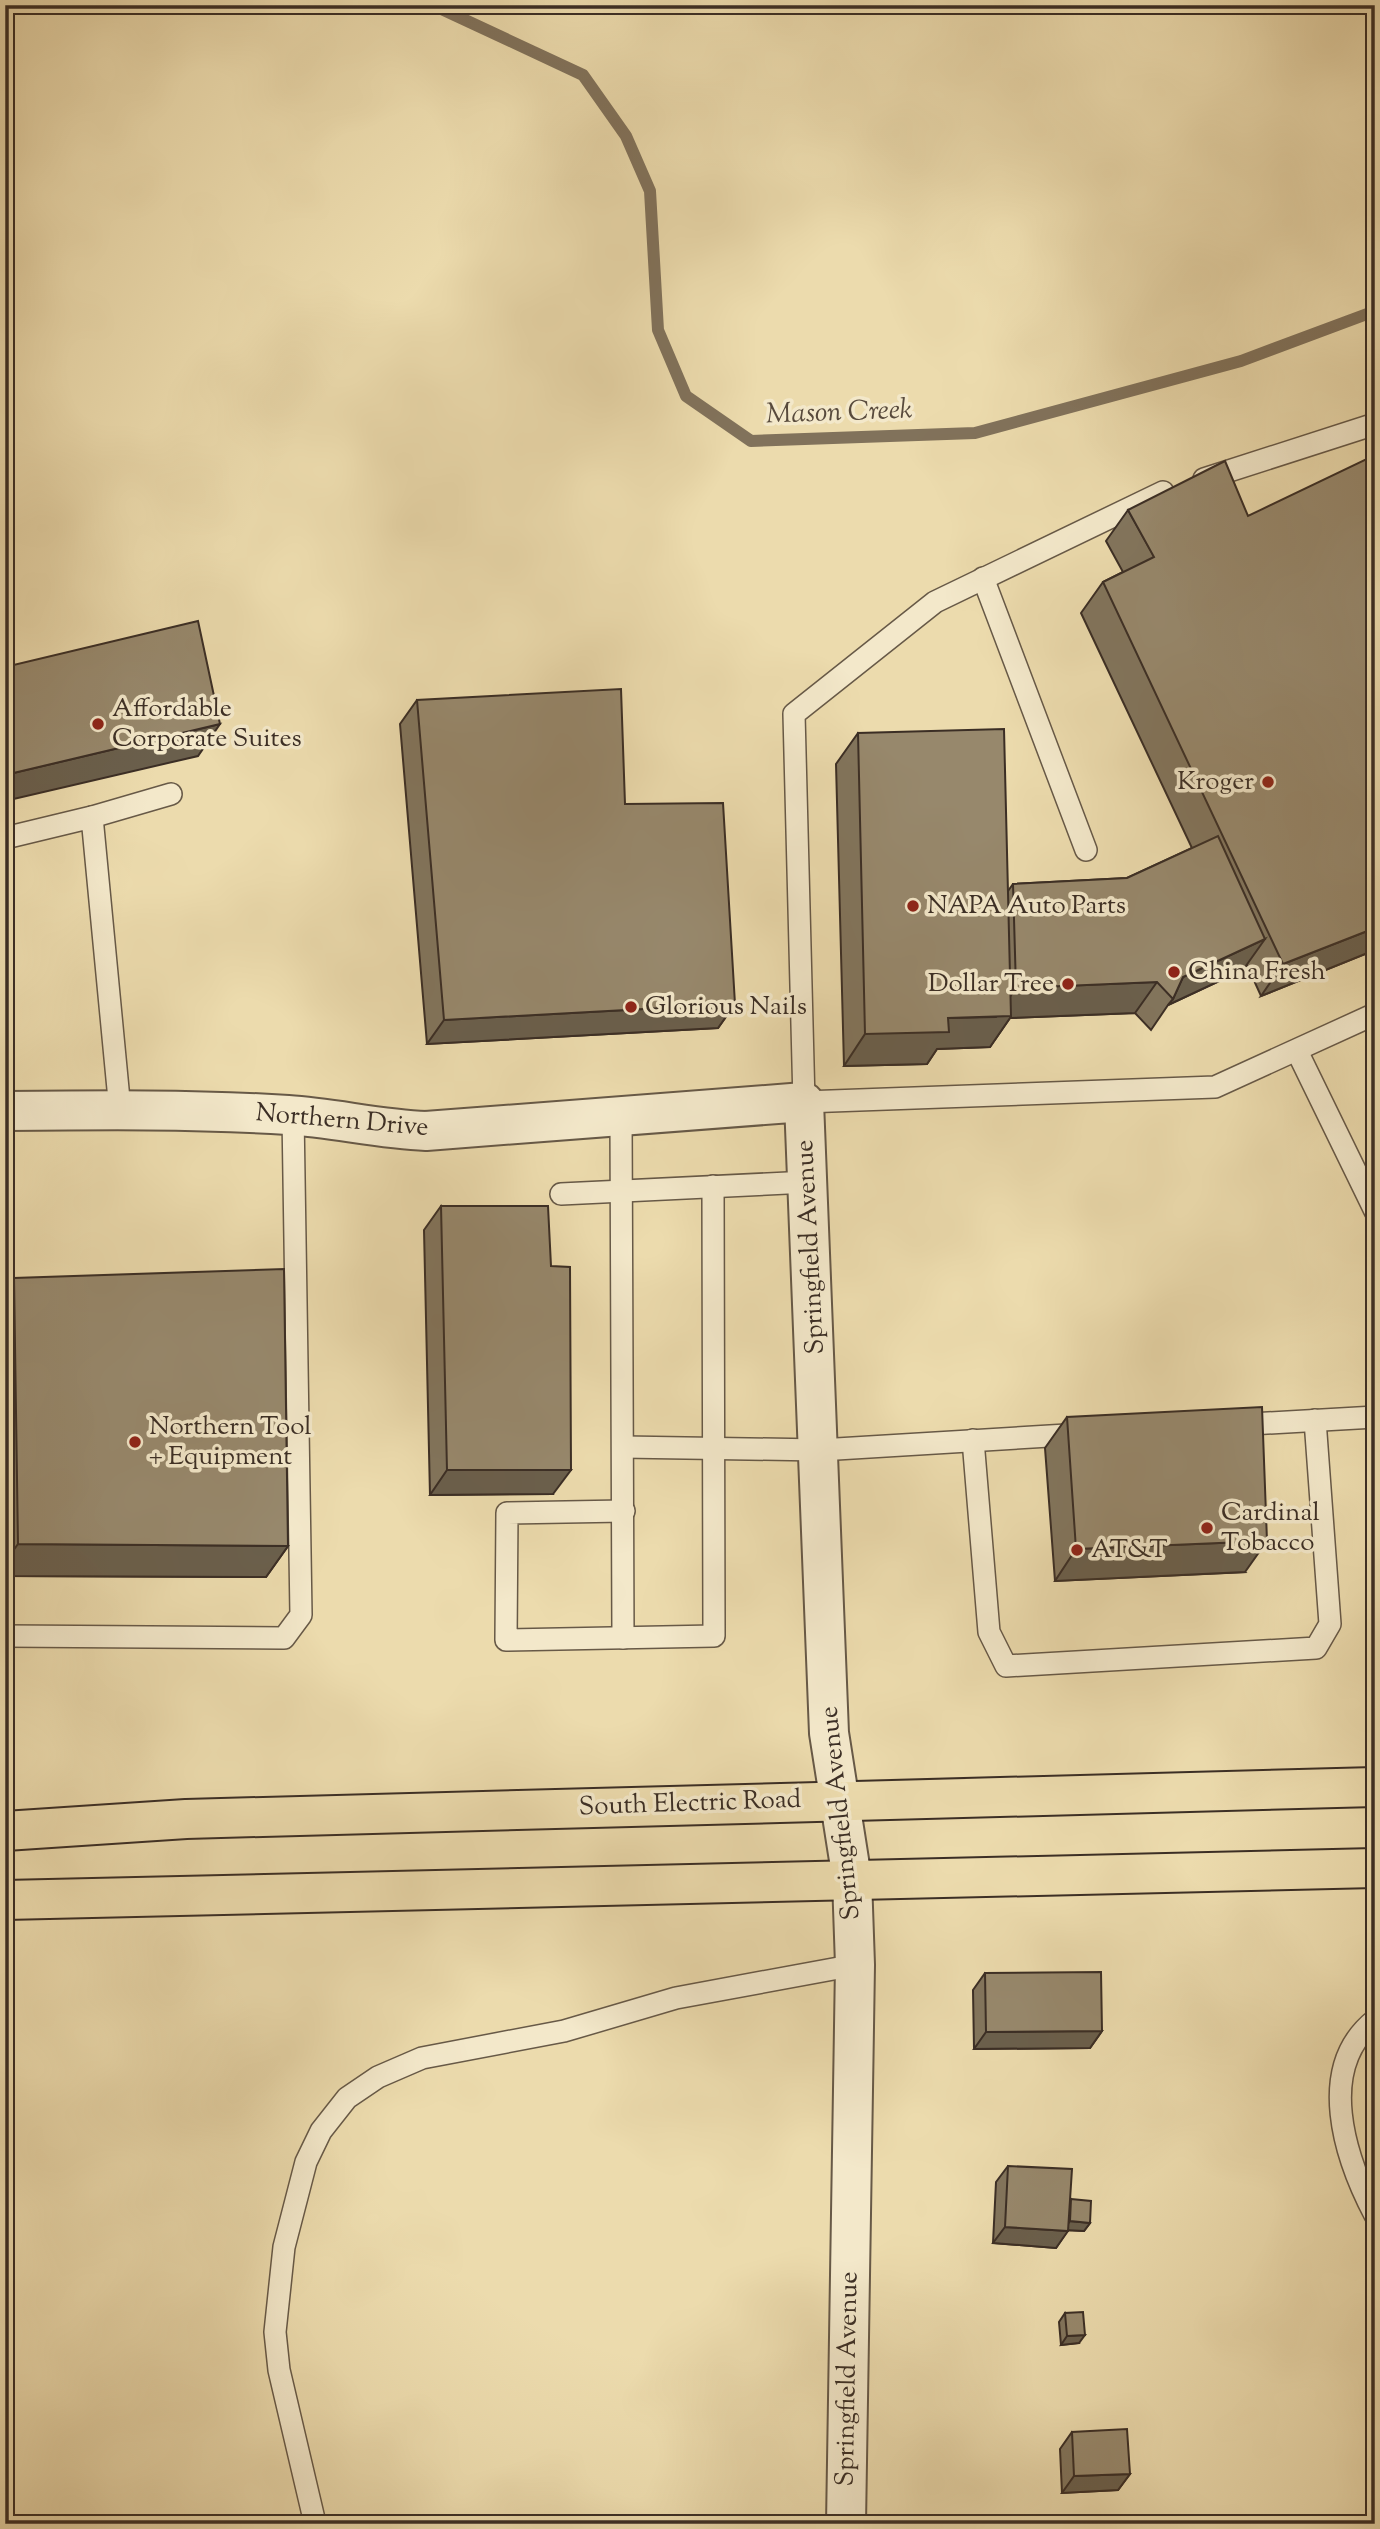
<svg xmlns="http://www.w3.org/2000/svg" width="1380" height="2529" font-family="'Sorts Mill Goudy',serif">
  <rect width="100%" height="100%" fill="#ecdbad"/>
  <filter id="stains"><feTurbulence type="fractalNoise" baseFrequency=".00286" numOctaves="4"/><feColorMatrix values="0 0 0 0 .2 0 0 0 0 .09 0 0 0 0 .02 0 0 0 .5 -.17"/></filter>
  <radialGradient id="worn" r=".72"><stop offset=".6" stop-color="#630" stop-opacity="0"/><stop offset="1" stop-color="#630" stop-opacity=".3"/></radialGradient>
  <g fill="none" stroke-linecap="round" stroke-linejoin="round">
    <polyline stroke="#81725b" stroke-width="12" points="433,5 583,75 626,136 650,191 658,330 686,396 751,441 975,433 1241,361 1375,311"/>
    <defs>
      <g id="service">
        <polyline points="1204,479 1375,424"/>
        <polyline points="1163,492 935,602 794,714 804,1102 1215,1087 1375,1014"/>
        <polyline points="983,578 1086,850"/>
        <polyline points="92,817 171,794"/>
        <polyline points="5,838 92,817 120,1110"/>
        <polyline points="1297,1051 1375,1211"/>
        <polyline points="621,1116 623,1638"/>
        <polyline points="561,1194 808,1182"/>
        <polyline points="1234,1425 1375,1417"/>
        <polyline points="973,1440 989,1632 1006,1666 1316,1648 1330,1624 1315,1420"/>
        <polyline points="623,1447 820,1450 1083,1434"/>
        <polyline points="624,1511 507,1513 506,1640 714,1636 713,1186"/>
        <polyline points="5,1636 284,1638 301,1615 293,1115"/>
        <path d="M 1375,2020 C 1315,2068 1345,2158 1375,2215"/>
        <polyline points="314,2519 279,2370 275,2332 284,2247 306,2162 321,2131 347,2098 378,2077 422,2058 564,2031 676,1998 855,1965"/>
      </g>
      <path id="minor" d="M 5,1111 C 100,1110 194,1109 288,1115 C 334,1118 379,1129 426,1131 L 804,1102 L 829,1733 L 852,1879 L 855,1965 L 846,2524"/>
      <g id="primary">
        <polyline points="5,1831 186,1819 1375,1787"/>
        <polyline points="5,1900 1375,1868"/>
      </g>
    </defs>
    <use href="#service" stroke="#675947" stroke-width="24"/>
    <use href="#minor" stroke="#675947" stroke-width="42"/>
    <use href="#primary" stroke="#3b2e25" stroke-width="42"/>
    <use href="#service" stroke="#f3e8ca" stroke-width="21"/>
    <use href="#minor" stroke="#f3e8ca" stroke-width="38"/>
    <use href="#primary" stroke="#ecdbad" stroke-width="38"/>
  </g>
  <g fill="#82755d" stroke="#3b2e25" stroke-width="2">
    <polygon points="1128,510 1375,950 1261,996 1247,965 1243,970 1168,1005 1151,1030 1135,1013 1010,1018 990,1047 937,1049 927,1064 844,1066 836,764 858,733 1008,891 1013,884 1127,878 1192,848 1081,613 1103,582 1123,572 1106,541"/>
    <polygon points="417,700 625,804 735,1004 718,1028 427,1044 400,724"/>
    <polygon points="441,1206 553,1494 430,1495 424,1230"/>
    <polygon points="14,1278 288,1546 266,1577 5,1576 5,1291"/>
    <polygon points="1067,1417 1245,1572 1055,1581 1045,1448"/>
    <polygon points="985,1973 1102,2031 1090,2048 974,2049 973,1990"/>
    <polygon points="1008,2166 1070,2201 1071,2199 1090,2223 1084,2231 1068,2230 1056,2248 993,2243 996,2182"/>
    <polygon points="1065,2313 1079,2343 1061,2345 1059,2322"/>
    <polygon points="1072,2432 1130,2474 1118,2490 1062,2493 1060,2449"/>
  </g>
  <g fill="#6a5f4c" stroke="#3b2e25" stroke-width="2">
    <polygon points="220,724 198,756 5,801 5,775"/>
    <polygon points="1375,928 1375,950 1261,996 1283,964"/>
    <polygon points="1265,939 1243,970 1168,1005 1173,999 1183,977"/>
    <polygon points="1157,982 1135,1013 1010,1018 990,1047 937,1049 927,1064 844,1066 865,1034 948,1018 996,1017 1016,988"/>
    <polygon points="735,1004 718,1028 427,1044 444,1020"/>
    <polygon points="447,1470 571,1470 553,1494 430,1495"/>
    <polygon points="1267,1541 1245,1572 1055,1581 1076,1549"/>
    <polygon points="18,1544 288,1546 266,1577 5,1576 5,1562"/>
    <polygon points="1102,2031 1090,2048 974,2049 986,2032"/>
    <polygon points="1070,2221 1090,2223 1084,2231 1064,2230"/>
    <polygon points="1005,2227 1068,2231 1056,2248 993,2243"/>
    <polygon points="1085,2335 1079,2343 1061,2345 1067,2336"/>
    <polygon points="1130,2474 1118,2490 1062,2493 1074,2476"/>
  </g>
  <g fill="#97886c" stroke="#3b2e25" stroke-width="2">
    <polygon points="1375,455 1375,928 1283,964 1103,582 1154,557 1128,510 1225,461 1248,516"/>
    <polygon points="198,621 220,724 5,775 5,667"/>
    <polygon points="621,689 625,804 723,803 735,1004 444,1020 417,700"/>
    <polygon points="1004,729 1011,1016 948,1018 949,1032 865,1034 858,733"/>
    <polygon points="1218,836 1265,939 1183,977 1173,999 1157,982 1016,988 1013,884 1127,878"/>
    <polygon points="441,1206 548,1206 551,1266 570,1267 571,1470 447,1470"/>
    <polygon points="284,1269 288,1546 18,1544 14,1278"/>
    <polygon points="1262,1407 1267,1541 1076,1549 1067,1417"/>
    <polygon points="1101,1972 1102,2031 986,2032 985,1973"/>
    <polygon points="1008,2166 1072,2169 1068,2231 1005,2227"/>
    <polygon points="1071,2199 1091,2201 1090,2223 1070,2221"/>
    <polygon points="1083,2312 1085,2335 1067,2336 1065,2313"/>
    <polygon points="1127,2429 1130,2474 1074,2476 1072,2432"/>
  </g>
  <g fill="#8f2418" stroke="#f3e8ca" stroke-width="2.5">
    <circle cx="98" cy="724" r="7"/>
    <circle cx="1268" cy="782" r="7"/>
    <circle cx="913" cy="906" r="7"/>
    <circle cx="1174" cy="972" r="7"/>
    <circle cx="1068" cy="984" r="7"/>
    <circle cx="631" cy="1007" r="7"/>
    <circle cx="135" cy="1442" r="7"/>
    <circle cx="1207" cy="1528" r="7"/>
    <circle cx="1077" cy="1550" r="7"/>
  </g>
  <g text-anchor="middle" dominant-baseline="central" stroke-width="7" stroke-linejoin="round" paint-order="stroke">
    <g font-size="26" fill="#3b2e25" stroke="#f3e8ca" text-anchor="start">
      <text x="112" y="709">Affordable<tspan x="112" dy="30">Corporate Suites</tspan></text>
      <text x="1254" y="782" text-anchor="end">Kroger</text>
      <text x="927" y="906">NAPA Auto Parts</text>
      <text x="1188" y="972">China Fresh</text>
      <text x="1054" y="984" text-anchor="end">Dollar Tree</text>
      <text x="645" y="1007">Glorious Nails</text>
      <text x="149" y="1427">Northern Tool<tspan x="149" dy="30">+ Equipment</tspan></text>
      <text x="1221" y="1513">Cardinal<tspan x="1221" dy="30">Tobacco</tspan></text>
      <text x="1091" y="1550">AT&amp;T</text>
    </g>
    <g font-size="26" fill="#3b2e25" stroke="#f3e8ca">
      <text transform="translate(342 1121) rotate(5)">Northern Drive</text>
      <text transform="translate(811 1247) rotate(-93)">Springfield Avenue</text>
      <text transform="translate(690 1804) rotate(-2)">South Electric Road</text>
      <text transform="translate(841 1813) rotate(-96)">Springfield Avenue</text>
      <text transform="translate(848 2379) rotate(-89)">Springfield Avenue</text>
    </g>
    <g font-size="28" font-style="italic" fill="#584a3c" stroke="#f3e8ca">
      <text transform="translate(839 413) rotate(-2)">Mason Creek</text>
    </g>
  </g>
  <rect width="1380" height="2529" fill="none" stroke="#ecdbad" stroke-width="28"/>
  <rect x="7" y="7" width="1366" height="2515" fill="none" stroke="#3b2e25" stroke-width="3.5"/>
  <rect x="14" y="14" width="1352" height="2501" fill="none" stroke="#3b2e25" stroke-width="2"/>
  <rect width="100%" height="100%" filter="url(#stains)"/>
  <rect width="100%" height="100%" fill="url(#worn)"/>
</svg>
